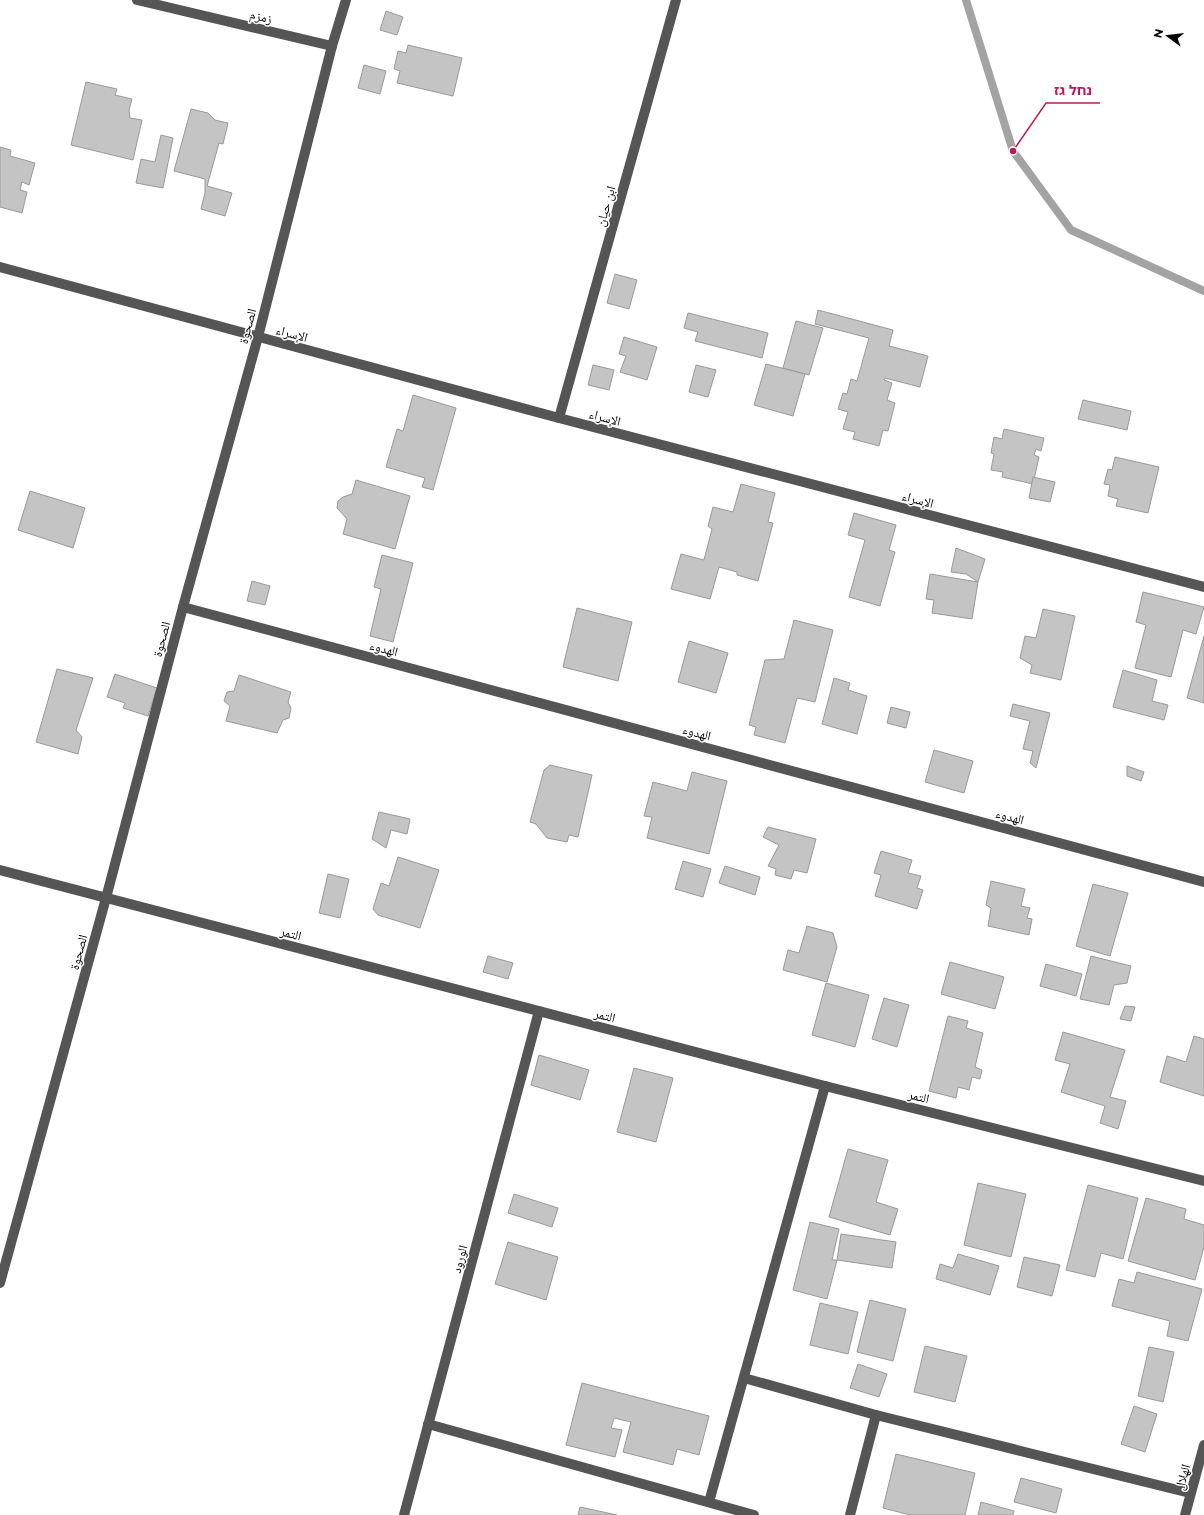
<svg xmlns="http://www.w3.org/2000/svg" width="1204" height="1515" font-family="Montserrat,'Noto Naskh Arabic','Noto Sans Hebrew',sans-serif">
  <rect width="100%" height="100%" fill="#fff"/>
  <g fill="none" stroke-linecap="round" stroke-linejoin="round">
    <polyline stroke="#a3a3a3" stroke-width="8" points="966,0 1013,151 1071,230 1204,291"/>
  </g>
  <g fill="#c4c4c4" stroke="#999">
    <polygon points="386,11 403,17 397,35 380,30"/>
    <polygon points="408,45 462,58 453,96 397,83 400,71 394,69 398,51 406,53"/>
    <polygon points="364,65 386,71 380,94 358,88"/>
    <polygon points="86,82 117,89 115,95 132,99 129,110 130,118 142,120 133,160 71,145"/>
    <polygon points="191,109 208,113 215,120 228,123 223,144 219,143 207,186 232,193 225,216 201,209 205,193 205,179 174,171"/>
    <polygon points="161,135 173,138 163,188 136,183 141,159 155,162"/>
    <polygon points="0,147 11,150 10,156 35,163 29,185 22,182 20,190 27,192 22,213 0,207"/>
    <polygon points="615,274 637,280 629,309 607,303"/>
    <polygon points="818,310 893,330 889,346 928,356 920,387 885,378 884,380 892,383 887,400 895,403 888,431 883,430 879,446 853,439 855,432 843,429 848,412 838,409 843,393 847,394 851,379 857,381 869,338 815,324"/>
    <polygon points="688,313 768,333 762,358 695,341 698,332 684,328"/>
    <polygon points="796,321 823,328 809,375 783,368"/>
    <polygon points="624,337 657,347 647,380 620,372 626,356 619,354"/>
    <polygon points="766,364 805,374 793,416 754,405"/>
    <polygon points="593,365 614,370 609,390 588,385"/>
    <polygon points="696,365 716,370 708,397 689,392"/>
    <polygon points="413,395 456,408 433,490 422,487 425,478 386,467 397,429 403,431"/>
    <polygon points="1083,400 1131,411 1127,430 1078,419"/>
    <polygon points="1004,429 1044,438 1041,451 1036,449 1034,455 1039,457 1033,484 1002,477 1003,472 991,470 994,454 991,453 994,437 1002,439"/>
    <polygon points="1115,457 1159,467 1148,513 1116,506 1118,499 1108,496 1110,485 1104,484 1108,469 1112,470"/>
    <polygon points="1033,477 1055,482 1050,502 1029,498"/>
    <polygon points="356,480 410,496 395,549 343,534 347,519 337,508 338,501 343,497 352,494"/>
    <polygon points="741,484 775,493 768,522 773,523 758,581 737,575 737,572 719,567 710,599 671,589 681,554 704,560 712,529 708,526 713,507 733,512"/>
    <polygon points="30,491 85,508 73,548 18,530"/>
    <polygon points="854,513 896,525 889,550 895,552 880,606 849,597 865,540 848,535"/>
    <polygon points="956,548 985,559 978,582 966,574 951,572"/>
    <polygon points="382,555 413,563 393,642 370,636 381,589 374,587"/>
    <polygon points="930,574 978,582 972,619 932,613 934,600 926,599"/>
    <polygon points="252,581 270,586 265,605 247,601"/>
    <polygon points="1143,592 1204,607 1196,634 1183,630 1171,677 1135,668 1146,625 1136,622"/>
    <polygon points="577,608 632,622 618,681 563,667"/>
    <polygon points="1043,609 1075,616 1061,680 1030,673 1032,665 1020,658 1025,636 1036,638"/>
    <polygon points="794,620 833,630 815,702 797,698 785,743 754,735 756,727 749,725 765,660 784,659"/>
    <polygon points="1204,636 1204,703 1187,698"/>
    <polygon points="689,641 728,653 716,693 678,682"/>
    <polygon points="57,669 93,678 76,730 82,737 78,754 36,742"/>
    <polygon points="1123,670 1157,680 1152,701 1168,705 1164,720 1113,707"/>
    <polygon points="115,674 157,688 148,716 123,708 125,703 107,697"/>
    <polygon points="239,675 291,692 288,702 291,708 289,718 283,720 277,733 226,721 230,706 224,701 227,692 234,691"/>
    <polygon points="834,678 850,683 848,690 867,696 857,734 822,724"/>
    <polygon points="1013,704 1050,713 1036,768 1030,763 1033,751 1023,749 1030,721 1010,716"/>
    <polygon points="891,707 910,712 906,728 887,723"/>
    <polygon points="934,750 973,761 964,793 925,782"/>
    <polygon points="550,765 592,775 578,837 569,835 567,842 547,838 536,824 530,822 544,770"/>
    <polygon points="1127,766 1144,772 1141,781 1127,776"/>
    <polygon points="692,772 727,781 709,854 647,838 652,817 644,816 653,782 687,791"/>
    <polygon points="379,812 410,819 407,834 391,830 386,848 372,839"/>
    <polygon points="768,827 816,839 807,873 794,870 791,879 775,875 776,869 768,866 779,845 763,837"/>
    <polygon points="881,851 912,860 908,873 921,876 917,888 923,890 917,909 875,896 881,875 874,873"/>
    <polygon points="398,857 439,870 420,928 378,915 373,909 381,883 389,886"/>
    <polygon points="683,861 711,869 703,897 675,889"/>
    <polygon points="725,866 760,877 755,895 719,883"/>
    <polygon points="328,874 349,879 340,918 319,913"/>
    <polygon points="991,881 1025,889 1021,906 1030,908 1027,918 1032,919 1029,935 988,926 991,908 986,905"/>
    <polygon points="1093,884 1128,893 1110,956 1076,946"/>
    <polygon points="807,926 833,933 837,947 827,982 783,970 788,950 799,953"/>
    <polygon points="488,956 513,963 508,979 483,972"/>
    <polygon points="1091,956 1131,966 1127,983 1114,985 1109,1005 1080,999"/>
    <polygon points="950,962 1004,977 995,1009 941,994"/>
    <polygon points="1046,964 1082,974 1076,996 1040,986"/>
    <polygon points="826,983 869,995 855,1047 812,1035"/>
    <polygon points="884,998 909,1005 897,1047 872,1039"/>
    <polygon points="1125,1006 1135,1007 1131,1021 1120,1019"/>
    <polygon points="948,1016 968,1021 966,1028 983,1033 975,1067 982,1070 980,1079 972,1077 969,1090 958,1087 956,1098 929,1091"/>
    <polygon points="1063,1032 1125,1050 1110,1097 1126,1101 1118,1129 1100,1123 1105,1106 1061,1092 1070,1064 1055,1060"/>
    <polygon points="1194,1036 1204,1039 1204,1096 1160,1082 1167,1056 1186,1062"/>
    <polygon points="539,1055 589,1070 580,1100 531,1085"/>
    <polygon points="634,1068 673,1078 656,1142 617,1132"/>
    <polygon points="848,1149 888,1160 876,1202 898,1209 890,1235 829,1217"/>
    <polygon points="978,1183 1026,1194 1011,1257 964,1245"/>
    <polygon points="1088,1185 1138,1198 1123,1259 1101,1253 1095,1277 1066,1270"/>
    <polygon points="514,1194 558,1208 552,1227 508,1213"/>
    <polygon points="1146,1198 1186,1209 1184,1219 1204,1225 1204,1247 1195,1280 1128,1261"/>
    <polygon points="810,1222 839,1229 832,1260 837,1260 827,1299 793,1290"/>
    <polygon points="841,1234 896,1242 892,1268 837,1260"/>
    <polygon points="508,1242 558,1257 546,1300 495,1284"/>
    <polygon points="958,1254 999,1266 990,1295 936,1279 940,1264 953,1268"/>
    <polygon points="1024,1257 1060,1265 1052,1296 1017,1287"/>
    <polygon points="1137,1272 1202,1289 1188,1341 1167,1336 1170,1321 1112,1306 1119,1279 1134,1283"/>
    <polygon points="870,1300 906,1309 893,1361 857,1352"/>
    <polygon points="820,1303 858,1312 848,1354 810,1345"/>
    <polygon points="925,1346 967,1356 955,1402 914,1392"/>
    <polygon points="1149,1347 1174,1352 1163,1402 1138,1396"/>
    <polygon points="858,1364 887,1374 879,1397 850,1388"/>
    <polygon points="582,1383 709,1416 699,1455 677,1449 673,1465 623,1452 631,1422 614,1418 611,1428 622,1430 615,1457 566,1445"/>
    <polygon points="1134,1406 1157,1414 1145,1452 1121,1444"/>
    <polygon points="896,1454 975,1473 965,1515 910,1515 883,1508"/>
    <polygon points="1021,1478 1062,1489 1056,1513 1014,1502"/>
    <polygon points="981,1502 1014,1511 1013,1515 978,1515"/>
    <polygon points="580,1507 617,1515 578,1515"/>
  </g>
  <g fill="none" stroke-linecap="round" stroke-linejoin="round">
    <g stroke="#555" stroke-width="10">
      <polyline points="137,0 332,46"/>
      <polyline points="0,267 559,418 1204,587"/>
      <polyline points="559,418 676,0"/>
      <polyline points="183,607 1204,882"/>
      <polyline points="0,870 825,1086 1204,1181"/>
      <polyline points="0,1283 106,898 183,607 258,337 332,46 346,0"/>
      <polyline points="744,1378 876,1415 1190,1493"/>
      <polyline points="428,1424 754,1515"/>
      <polyline points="709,1502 825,1086"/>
      <polyline points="404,1515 539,1011"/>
      <polyline points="850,1515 876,1415"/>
      <polyline points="1185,1515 1204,1445"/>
    </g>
  </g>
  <g text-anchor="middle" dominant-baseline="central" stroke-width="3" stroke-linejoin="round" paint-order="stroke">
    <g font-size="13" fill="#000" stroke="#fff">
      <text transform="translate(261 16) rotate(13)">زمزم</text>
      <text transform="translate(605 206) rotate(-74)">ابن حيان</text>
      <text transform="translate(247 326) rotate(-75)">الصحوة</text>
      <text transform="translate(292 333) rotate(15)">الإسراء</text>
      <text transform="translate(605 417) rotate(15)">الإسراء</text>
      <text transform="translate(918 499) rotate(15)">الإسراء</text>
      <text transform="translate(161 639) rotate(-75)">الصحوة</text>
      <text transform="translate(384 648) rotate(15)">الهدوء</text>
      <text transform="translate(697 732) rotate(15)">الهدوء</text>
      <text transform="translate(1010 816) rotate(15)">الهدوء</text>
      <text transform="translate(291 933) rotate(15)">التمر</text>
      <text transform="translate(78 952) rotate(-75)">الصحوة</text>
      <text transform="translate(605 1015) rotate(15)">التمر</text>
      <text transform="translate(919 1096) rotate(14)">التمر</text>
      <text transform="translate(459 1259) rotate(-75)">الورود</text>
      <text transform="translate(1182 1477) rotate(-74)">الهلال</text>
    </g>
  </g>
  <path fill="none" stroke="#c2185b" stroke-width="1.5" d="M1013 151L1046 103H1100"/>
  <circle fill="#c2185b" stroke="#fff" stroke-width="1.5" cx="1013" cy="151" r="4"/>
  <g font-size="14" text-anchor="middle" font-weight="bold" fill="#c2185b" stroke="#fff" stroke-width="3" stroke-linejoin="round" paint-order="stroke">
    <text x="1073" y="95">נחל גז</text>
  </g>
  <g transform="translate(1168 36) rotate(285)" stroke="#ffffff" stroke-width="3" paint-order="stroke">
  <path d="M0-3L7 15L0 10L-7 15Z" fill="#000000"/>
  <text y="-6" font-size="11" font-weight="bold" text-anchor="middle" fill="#000000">N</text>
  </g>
</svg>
